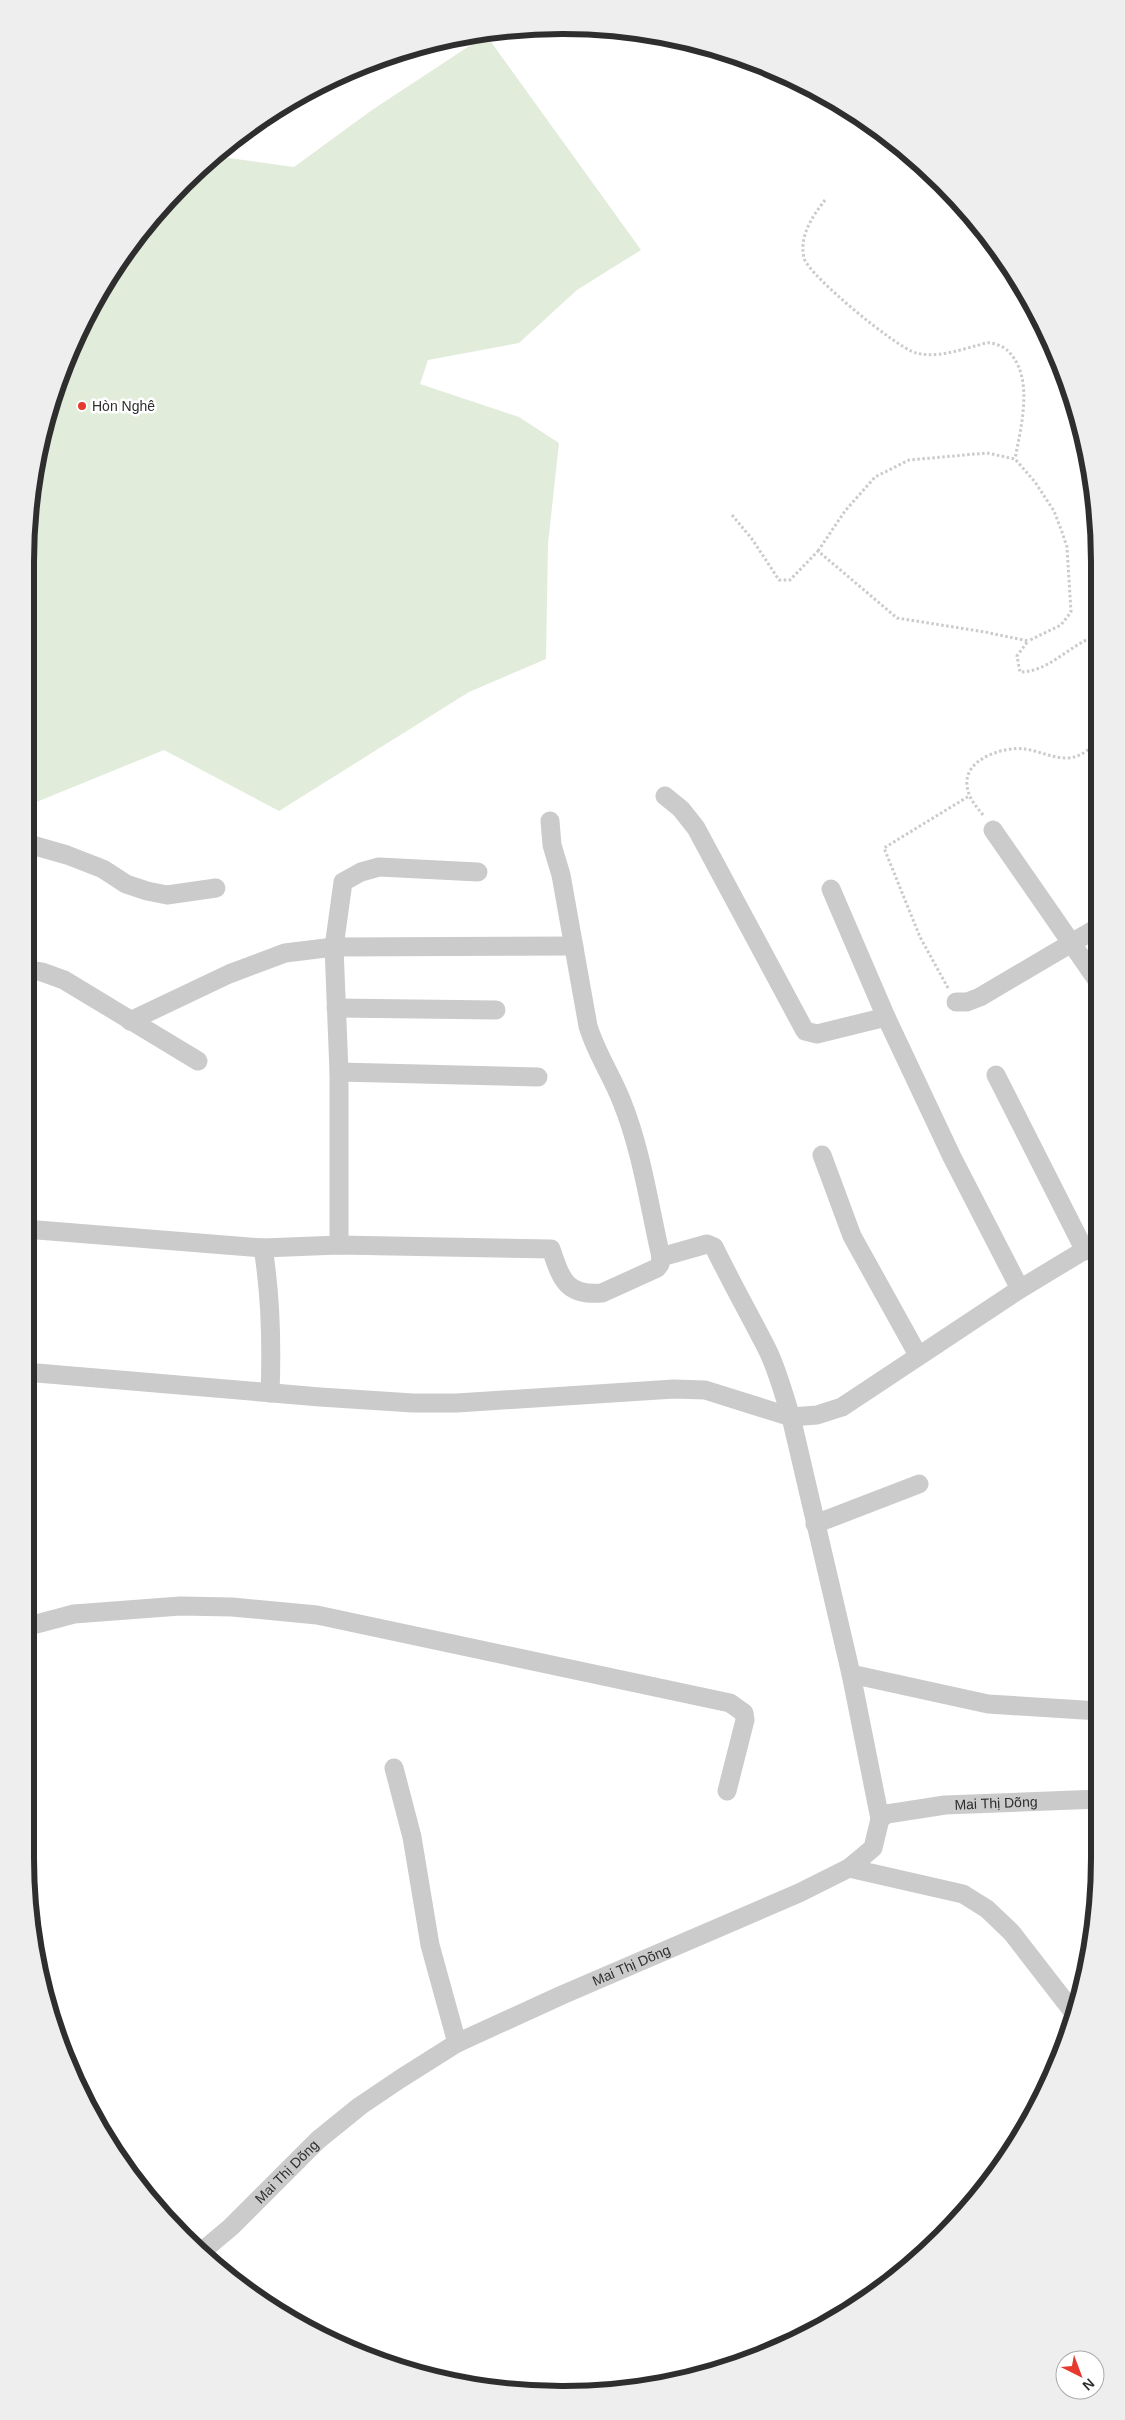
<svg xmlns="http://www.w3.org/2000/svg" width="1125" height="2420" font-family="Helvetica,sans-serif">
  <rect width="100%" height="100%" fill="#fff"/>
  <polygon fill="#e2ecdb" points="486,35 641,250 577,290 519,343 428,360 420,384 519,417 559,443 548,544 546,659 469,692 279,811 164,750 34,803 25,791 25,562 35,457 66,357 116,264 183,182 215,156 294,167 372,110"/>
  <g fill="none" stroke-linecap="round" stroke-linejoin="round">
    <g stroke="#cbcbcb" stroke-width="3" stroke-dasharray="2.5 2.5" stroke-linecap="butt">
      <path d="M 825,200 C 812,217 799,236 804,258 C 809,276 897,348 916,353 C 936,358 956,351 975,346 C 980,345 986,342 990,343 C 995,343 1004,347 1007,350 C 1035,376 1021,426 1015,459"/>
      <path d="M 732,515 L 752,539 L 779,580 L 790,580 L 818,551 L 897,618 L 985,632 L 1028,641 L 1017,656 L 1020,672 C 1049,672 1069,645 1096,636"/>
      <polyline points="818,551 845,511 875,477 909,460 987,453 1015,459 1035,482 1054,511 1062,532 1067,547 1071,612 1061,625 1028,641"/>
      <path d="M 983,815 C 976,806 968,798 967,785 C 964,759 1004,746 1025,749 C 1039,751 1052,758 1066,758 C 1079,758 1087,751 1096,743"/>
      <polyline points="948,988 920,937 884,848 969,796"/>
    </g>
    <g stroke="#cbcbcb" stroke-width="19">
      <polyline points="665,796 681,809 696,828 805,1031 817,1034 886,1017 952,1157 1020,1289"/>
      <path d="M 550,821 L 552,845 L 561,875 L 588,1026 C 596,1053 612,1076 622,1102 C 642,1152 649,1205 661,1257 L 707,1244 L 714,1247 C 730,1280 748,1312 765,1345 C 777,1367 783,1393 791,1417 L 851,1674 L 880,1819"/>
      <polyline points="993,830 1097,980"/>
      <polyline points="25,843 67,855 103,869 126,884 147,891 167,895 216,888"/>
      <polyline points="831,889 886,1017"/>
      <polyline points="25,969 42,972 64,980 198,1061"/>
      <polyline points="956,1002 967,1002 980,997 1097,928"/>
      <polyline points="336,1008 496,1010"/>
      <polyline points="130,1021 229,974 285,953 334,947 574,946"/>
      <polyline points="339,1072 538,1077"/>
      <polyline points="996,1075 1085,1251"/>
      <polyline points="822,1155 852,1236 918,1355"/>
      <path d="M 25,1229 L 263,1248 L 339,1245 L 551,1249 C 561,1278 565,1296 602,1293 L 657,1268 L 660,1264 L 661,1257"/>
      <polyline points="339,1245 339,1072 334,947 343,882 361,872 379,867 478,872"/>
      <path d="M 263,1248 C 271,1297 272,1343 270,1393"/>
      <polyline points="25,1372 320,1397 413,1403 457,1403 674,1389 705,1390 791,1417 817,1415 842,1407 1020,1289 1098,1242"/>
      <polyline points="815,1524 919,1484"/>
      <polyline points="25,1627 74,1614 180,1606 232,1607 317,1615 730,1703 744,1713 745,1720 727,1791"/>
      <polyline points="851,1674 988,1704 1099,1711"/>
      <polyline points="394,1768 412,1837 430,1945 457,2043"/>
      <polyline points="849,1868 963,1894 987,1909 1012,1933 1074,2013"/>
      <path id="s1" d="M 200,2253 L 231,2227 L 318,2140 L 360,2106 L 400,2079 L 457,2043 L 562,1995 L 799,1893 L 849,1868 L 873,1848 L 880,1819 L 887,1814 L 945,1805 L 1100,1799"/>
    </g>
  </g>
  <circle fill="#e73a2e" stroke="#fff" stroke-width="2" cx="82" cy="406" r="5"/>
  <g text-anchor="middle" dominant-baseline="central" stroke-width="5" stroke-linejoin="round" paint-order="stroke">
    <g font-size="14" fill="#2e2e2e" stroke="#fff" text-anchor="start">
      <text x="92" y="406">Hòn Nghê</text>
    </g>
    <g font-size="14" fill="#2e2e2e" stroke="#fff">
      <text stroke="none"><textPath href="#s1" startOffset="942">Mai Thị Dõng</textPath></text>
      <text stroke="none"><textPath href="#s1" startOffset="524">Mai Thị Dõng</textPath></text>
      <text stroke="none"><textPath href="#s1" startOffset="119">Mai Thị Dõng</textPath></text>
    </g>
  </g>
  <path d="M0 0H1125V2420H0ZM562 34H563A528 528 0 0 1 1091 562V1858A528 528 0 0 1 563 2386H562A528 528 0 0 1 34 1858V562A528 528 0 0 1 562 34Z" fill="#eee" fill-rule="evenodd"/>
  <path fill="none" stroke="#2e2e2e" stroke-width="6" d="M562 34H563A528 528 0 0 1 1091 562V1858A528 528 0 0 1 563 2386H562A528 528 0 0 1 34 1858V562A528 528 0 0 1 562 34Z"/>
  <g transform="translate(1080 2375) rotate(138)"><circle r="24" fill="#ffffff" stroke="#ababab"/>
  <path d="M0-4L9 19L0 12L-9 19Z" fill="#e73a2e"/>
  <text y="-8" font-size="14" font-weight="bold" text-anchor="middle" fill="#2e2e2e">N</text>
  </g>
</svg>
